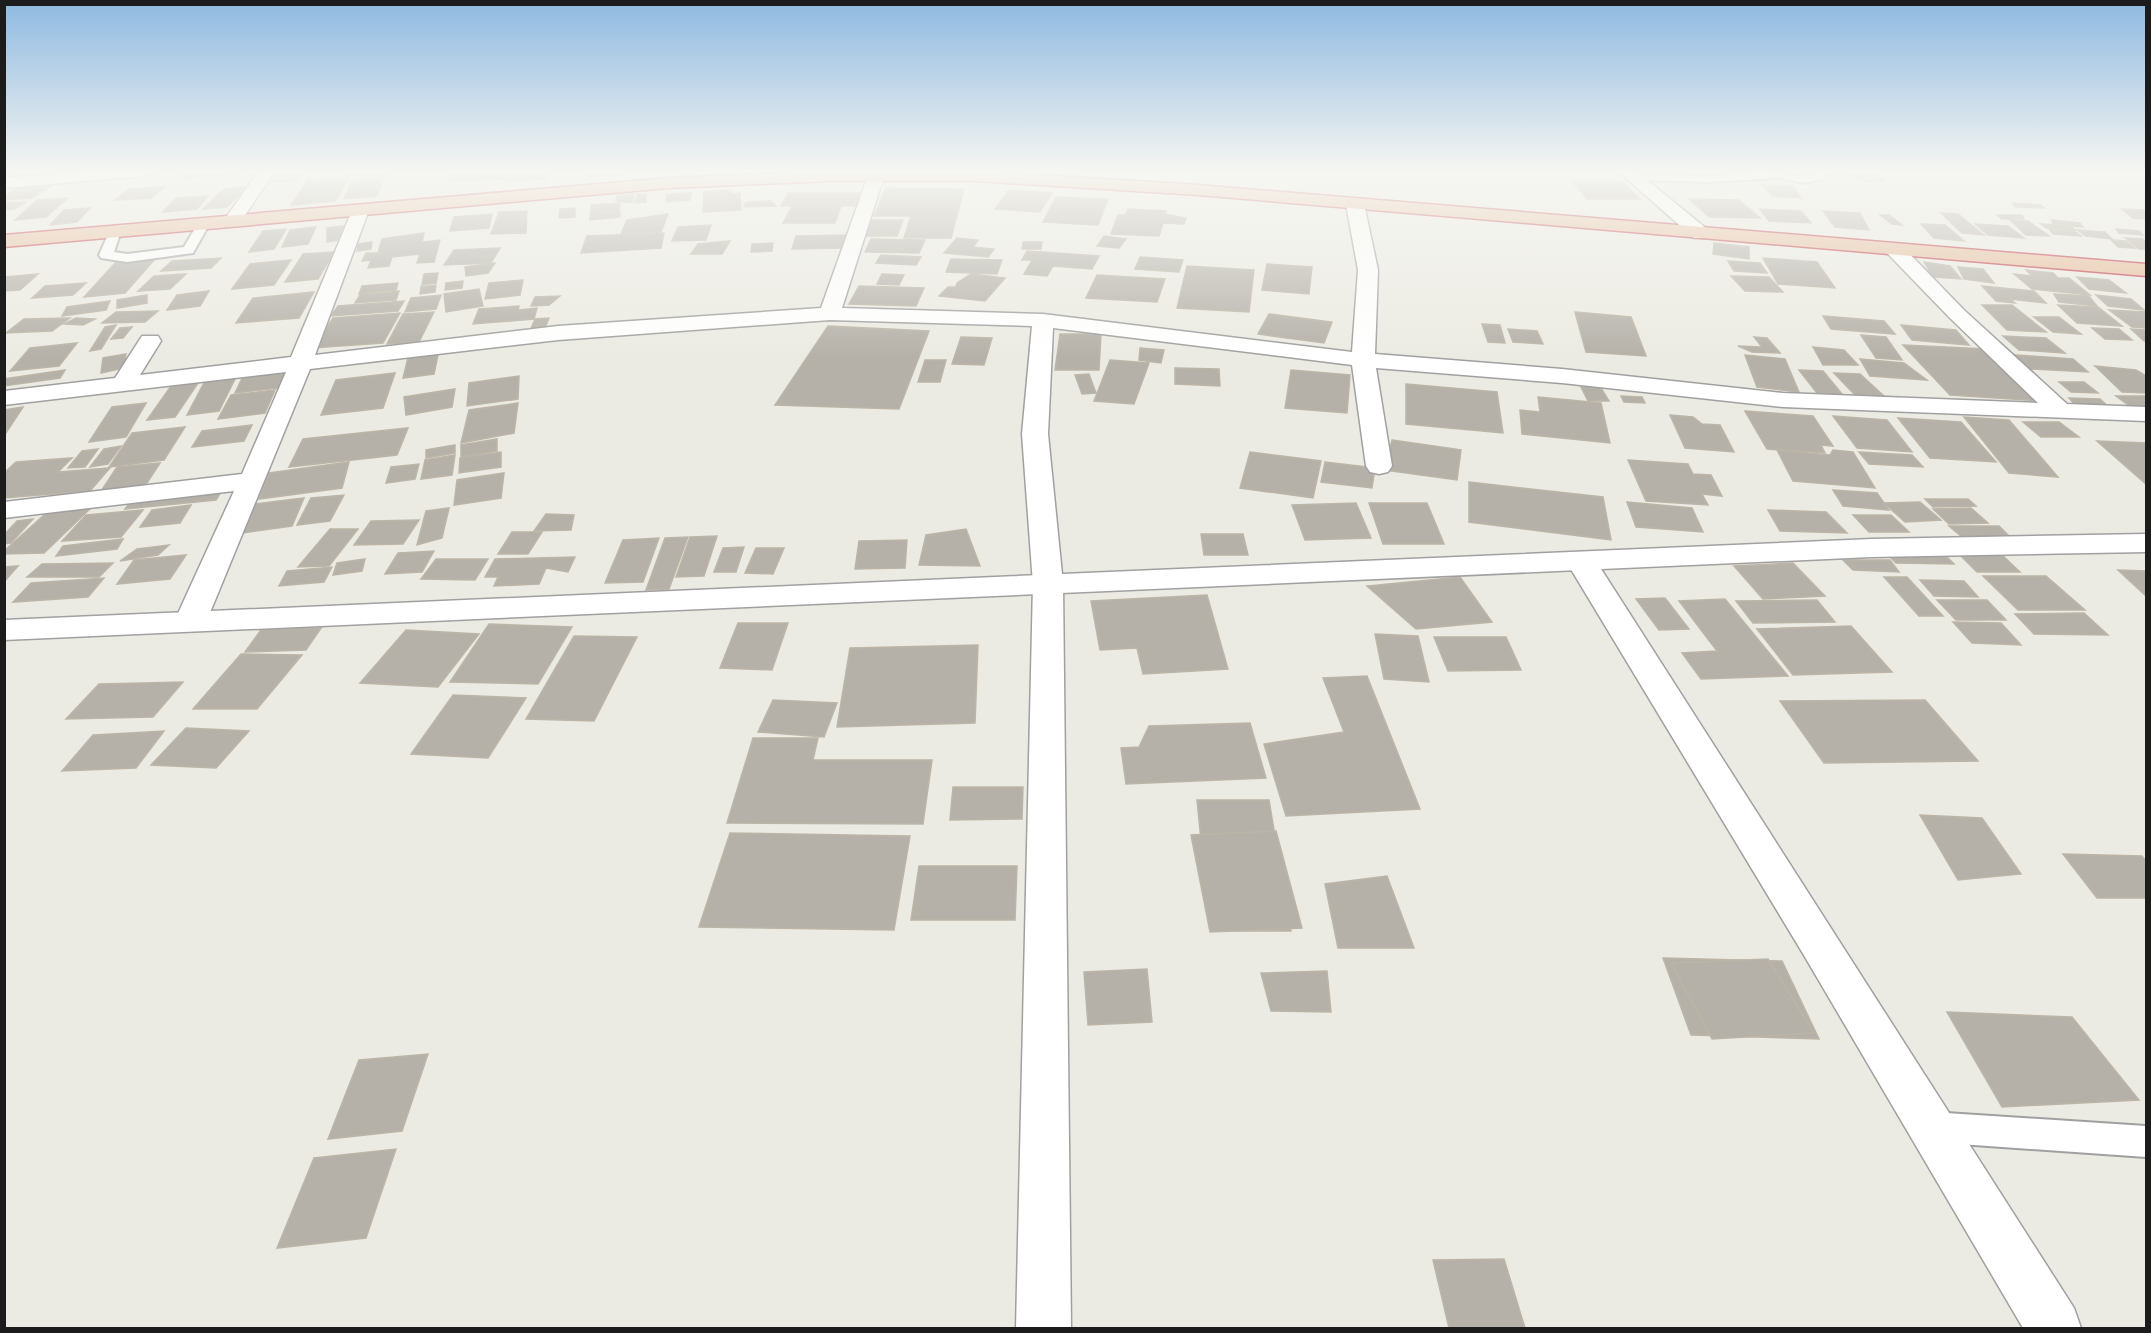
<svg xmlns="http://www.w3.org/2000/svg" width="2151" height="1333" font-family="'Space Grotesk',sans-serif">
  <rect width="100%" height="100%" fill="#ecebe3"/>
  <g fill="#b5b1a9" stroke="#bcb5a7" stroke-width="1.5">
    <polygon points="187,171 241,171 240,173 182,178"/>
    <polygon points="283,171 305,171 294,181 271,182"/>
    <polygon points="354,171 393,171 388,175 348,175"/>
    <polygon points="455,171 509,171 504,179 448,181"/>
    <polygon points="512,171 549,171 545,179 505,181"/>
    <polygon points="589,171 620,171 620,175 589,178"/>
    <polygon points="1840,171 1861,171 1885,180 1867,182"/>
    <polygon points="350,177 335,201 291,205 308,180"/>
    <polygon points="384,177 377,196 344,199 352,180"/>
    <polygon points="1571,180 1622,181 1640,199 1587,199"/>
    <polygon points="1762,185 1793,186 1801,198 1772,196"/>
    <polygon points="51,186 32,198 4,200 4,196 19,188"/>
    <polygon points="165,187 151,198 115,200 129,189"/>
    <polygon points="247,187 227,207 203,209 224,189"/>
    <polygon points="886,188 964,189 951,238 904,238 911,216 874,216"/>
    <polygon points="730,190 731,194 740,193 741,210 703,212 704,192"/>
    <polygon points="1009,190 1052,193 1040,212 995,209"/>
    <polygon points="691,193 690,200 666,202 667,194"/>
    <polygon points="788,193 862,193 857,206 841,206 835,223 783,223 792,206 781,206"/>
    <polygon points="634,194 632,203 616,201 617,195"/>
    <polygon points="637,194 646,194 646,202 635,203"/>
    <polygon points="208,196 197,209 163,212 176,198"/>
    <polygon points="1056,197 1108,199 1098,225 1043,222"/>
    <polygon points="68,198 46,217 15,220 37,200"/>
    <polygon points="1689,199 1739,200 1760,218 1709,217"/>
    <polygon points="771,201 776,206 744,207 746,202"/>
    <polygon points="26,202 14,209 4,210 4,203"/>
    <polygon points="620,203 619,211 591,213 591,205"/>
    <polygon points="2013,203 2041,205 2044,208 2015,207"/>
    <polygon points="90,208 77,222 50,225 64,210"/>
    <polygon points="575,208 575,217 559,218 560,209"/>
    <polygon points="1128,209 1166,211 1164,214 1186,218 1184,224 1163,223 1159,236 1111,234 1118,215 1125,215"/>
    <polygon points="1760,209 1801,211 1811,223 1769,221"/>
    <polygon points="2122,209 2144,210 2146,212 2146,219 2133,218"/>
    <polygon points="527,211 526,233 491,234 499,212"/>
    <polygon points="1823,211 1860,213 1869,230 1835,227"/>
    <polygon points="620,212 620,217 590,220 590,214"/>
    <polygon points="1941,213 1958,214 1984,235 1962,233"/>
    <polygon points="492,214 489,228 450,231 454,217"/>
    <polygon points="668,214 661,232 621,234 627,220"/>
    <polygon points="1880,215 1889,215 1902,225 1892,224"/>
    <polygon points="1997,215 2022,215 2024,219 2002,219"/>
    <polygon points="872,220 903,220 897,236 865,236"/>
    <polygon points="2010,220 2028,221 2049,236 2026,235"/>
    <polygon points="2052,220 2080,223 2083,227 2053,224"/>
    <polygon points="1921,224 1945,225 1964,241 1934,238"/>
    <polygon points="1975,224 2008,226 2024,238 1988,235"/>
    <polygon points="2041,224 2071,226 2075,230 2046,228"/>
    <polygon points="711,225 706,240 672,241 678,227"/>
    <polygon points="343,226 344,239 327,242 327,228"/>
    <polygon points="316,227 308,244 282,247 290,230"/>
    <polygon points="286,229 274,249 249,252 263,231"/>
    <polygon points="2049,229 2074,231 2081,236 2053,234"/>
    <polygon points="2116,229 2139,231 2143,235 2119,233"/>
    <polygon points="2077,230 2105,232 2112,239 2086,236"/>
    <polygon points="424,233 422,242 440,240 434,262 417,263 420,254 392,257 389,266 368,268 371,260 362,261 366,253 378,253 382,239"/>
    <polygon points="664,233 661,248 581,253 587,236"/>
    <polygon points="849,235 845,248 792,249 796,236"/>
    <polygon points="1104,236 1126,239 1119,248 1097,246"/>
    <polygon points="957,238 978,240 973,247 994,249 988,257 944,253"/>
    <polygon points="2125,238 2143,239 2146,243 2146,249 2139,249"/>
    <polygon points="871,239 925,240 919,253 865,252"/>
    <polygon points="2111,240 2126,241 2135,248 2118,247"/>
    <polygon points="730,241 722,254 691,254 698,244"/>
    <polygon points="372,242 371,249 357,251 358,244"/>
    <polygon points="1023,242 1042,242 1041,249 1022,249"/>
    <polygon points="773,243 772,251 751,252 752,244"/>
    <polygon points="1714,243 1749,247 1749,259 1713,254"/>
    <polygon points="500,248 491,263 444,265 454,250"/>
    <polygon points="1027,251 1099,256 1092,269 1053,266 1047,276 1024,274 1032,260 1022,260"/>
    <polygon points="334,252 318,279 285,282 303,254"/>
    <polygon points="881,255 921,257 916,265 876,263"/>
    <polygon points="1140,257 1183,260 1179,272 1135,269"/>
    <polygon points="156,258 125,293 84,297 117,261"/>
    <polygon points="221,258 211,268 161,271 172,261"/>
    <polygon points="1763,258 1817,262 1835,288 1778,284"/>
    <polygon points="951,259 1002,260 997,274 946,272"/>
    <polygon points="291,260 274,285 232,289 250,264"/>
    <polygon points="1728,261 1760,263 1767,273 1734,271"/>
    <polygon points="1924,262 1950,266 1961,279 1933,277"/>
    <polygon points="495,263 488,273 466,276 465,267"/>
    <polygon points="1267,264 1312,267 1309,294 1262,290"/>
    <polygon points="1187,266 1254,270 1249,312 1177,308"/>
    <polygon points="1958,267 1983,269 1994,283 1964,279"/>
    <polygon points="2026,270 2053,273 2058,278 2069,278 2090,295 2032,289 2014,274 2032,276"/>
    <polygon points="438,273 436,283 422,285 424,274"/>
    <polygon points="38,274 20,290 4,291 5,277"/>
    <polygon points="186,274 170,289 138,291 154,276"/>
    <polygon points="882,274 904,275 899,285 877,284"/>
    <polygon points="971,274 1005,278 985,301 939,296 948,287 956,287 957,283"/>
    <polygon points="1097,275 1165,279 1157,302 1086,298"/>
    <polygon points="1731,276 1769,277 1783,292 1745,291"/>
    <polygon points="2077,277 2109,280 2126,293 2089,289"/>
    <polygon points="523,280 520,295 485,299 489,283"/>
    <polygon points="463,281 462,288 445,290 446,283"/>
    <polygon points="86,283 73,295 32,298 45,286"/>
    <polygon points="398,283 396,290 359,294 362,286"/>
    <polygon points="436,285 435,292 420,294 421,287"/>
    <polygon points="859,286 924,288 916,306 849,304"/>
    <polygon points="1982,286 2034,291 2046,303 2010,299 2015,303 1996,301"/>
    <polygon points="479,289 483,306 446,312 444,294"/>
    <polygon points="209,291 200,306 167,310 177,295"/>
    <polygon points="399,291 396,300 355,303 360,295"/>
    <polygon points="314,292 299,318 236,323 253,298"/>
    <polygon points="2054,294 2089,296 2097,306 2059,302"/>
    <polygon points="147,295 147,303 117,308 117,300"/>
    <polygon points="441,295 436,309 405,312 411,298"/>
    <polygon points="2096,295 2131,299 2144,310 2108,306"/>
    <polygon points="560,296 549,305 531,306 535,297"/>
    <polygon points="110,301 106,310 62,316 67,307"/>
    <polygon points="404,301 398,311 331,316 338,306"/>
    <polygon points="1982,305 2012,305 2046,332 2007,330"/>
    <polygon points="2058,305 2098,307 2122,326 2077,323"/>
    <polygon points="519,306 518,310 537,308 534,319 473,324 479,309"/>
    <polygon points="2109,310 2146,312 2146,328 2132,327"/>
    <polygon points="158,311 145,322 102,323 116,312"/>
    <polygon points="434,312 419,342 387,344 403,314"/>
    <polygon points="1575,312 1631,317 1646,356 1586,352"/>
    <polygon points="400,313 383,343 313,348 333,318"/>
    <polygon points="1269,314 1332,322 1324,343 1258,334"/>
    <polygon points="1823,316 1884,321 1895,334 1831,329"/>
    <polygon points="2034,317 2059,317 2081,334 2053,332"/>
    <polygon points="70,318 52,331 6,333 24,319"/>
    <polygon points="76,318 95,319 83,325 64,324"/>
    <polygon points="549,318 545,328 531,329 535,319"/>
    <polygon points="1482,324 1500,325 1505,343 1488,342"/>
    <polygon points="116,325 101,349 90,351 105,327"/>
    <polygon points="1901,325 1956,330 1969,345 1912,340"/>
    <polygon points="828,326 929,331 899,409 775,405"/>
    <polygon points="132,327 123,338 111,339 120,328"/>
    <polygon points="2092,328 2119,329 2132,340 2105,339"/>
    <polygon points="1508,329 1537,331 1543,344 1513,342"/>
    <polygon points="2131,329 2146,330 2146,341 2144,341"/>
    <polygon points="1060,334 1101,334 1099,370 1055,370"/>
    <polygon points="1861,335 1886,337 1902,360 1876,358"/>
    <polygon points="2003,336 2046,338 2065,353 2019,350"/>
    <polygon points="961,337 992,338 984,365 952,364"/>
    <polygon points="1754,337 1767,338 1780,353 1752,352 1738,346 1762,347"/>
    <polygon points="77,343 59,366 10,371 30,348"/>
    <polygon points="1903,345 1988,349 2042,401 1950,395"/>
    <polygon points="1813,347 1844,350 1858,365 1823,365"/>
    <polygon points="1140,348 1164,350 1161,363 1139,360"/>
    <polygon points="439,350 434,374 403,378 409,354"/>
    <polygon points="126,354 124,368 101,373 103,358"/>
    <polygon points="1745,355 1785,359 1799,392 1757,387"/>
    <polygon points="2016,355 2073,359 2088,372 2030,369"/>
    <polygon points="1860,359 1904,363 1927,380 1870,376"/>
    <polygon points="925,360 946,360 940,382 918,382"/>
    <polygon points="1110,360 1149,363 1134,404 1094,401"/>
    <polygon points="2095,366 2136,370 2146,376 2146,393 2122,392"/>
    <polygon points="1175,368 1219,369 1220,386 1175,384"/>
    <polygon points="65,370 60,378 4,386 4,379"/>
    <polygon points="287,370 278,388 235,393 244,374"/>
    <polygon points="1291,370 1350,375 1347,413 1285,408"/>
    <polygon points="1799,370 1823,371 1842,394 1817,393"/>
    <polygon points="395,373 383,408 321,415 336,380"/>
    <polygon points="1834,373 1860,374 1884,396 1856,396"/>
    <polygon points="1089,374 1096,393 1082,394 1075,375"/>
    <polygon points="519,376 518,399 467,406 469,383"/>
    <polygon points="236,377 219,411 187,415 205,381"/>
    <polygon points="2059,382 2084,382 2098,393 2071,392"/>
    <polygon points="198,383 175,417 147,420 171,386"/>
    <polygon points="1406,384 1497,392 1503,433 1406,424"/>
    <polygon points="1581,387 1601,388 1609,401 1588,401"/>
    <polygon points="455,389 452,407 406,415 404,397"/>
    <polygon points="275,390 265,413 218,419 231,395"/>
    <polygon points="1621,396 1642,397 1645,403 1624,402"/>
    <polygon points="2116,396 2146,396 2146,408 2131,407"/>
    <polygon points="1538,397 1601,403 1610,443 1522,434 1520,410 1540,412"/>
    <polygon points="2069,398 2100,399 2112,410 2079,409"/>
    <polygon points="146,403 126,437 89,442 112,407"/>
    <polygon points="518,403 514,433 461,443 469,410"/>
    <polygon points="23,407 4,436 4,410"/>
    <polygon points="1745,411 1813,416 1833,446 1821,445 1825,453 1767,449"/>
    <polygon points="1670,415 1693,417 1702,424 1720,425 1734,452 1685,448"/>
    <polygon points="1833,416 1887,420 1912,452 1857,448"/>
    <polygon points="1964,417 2009,420 2058,477 2009,473"/>
    <polygon points="1898,418 1961,422 1996,462 1930,458"/>
    <polygon points="2023,422 2059,422 2079,437 2041,437"/>
    <polygon points="252,425 244,441 192,447 202,431"/>
    <polygon points="185,427 164,460 109,467 132,433"/>
    <polygon points="408,428 397,455 289,467 303,439"/>
    <polygon points="497,439 497,451 461,457 461,445"/>
    <polygon points="1392,440 1461,450 1457,480 1385,470"/>
    <polygon points="2097,441 2146,443 2146,484"/>
    <polygon points="455,445 455,453 426,458 426,450"/>
    <polygon points="121,446 108,464 90,467 104,449"/>
    <polygon points="98,449 85,467 68,468 82,451"/>
    <polygon points="1777,450 1830,455 1833,450 1853,452 1875,488 1793,481"/>
    <polygon points="501,452 501,467 459,473 460,458"/>
    <polygon points="1250,452 1321,461 1313,498 1240,488"/>
    <polygon points="1859,452 1912,455 1923,467 1869,464"/>
    <polygon points="455,455 452,475 421,479 425,460"/>
    <polygon points="72,458 58,472 110,468 90,491 4,498 4,473 16,462"/>
    <polygon points="1628,460 1688,464 1693,474 1711,475 1722,496 1702,494 1708,505 1646,501"/>
    <polygon points="349,462 342,488 259,499 269,473"/>
    <polygon points="1325,462 1375,468 1372,488 1321,482"/>
    <polygon points="160,463 143,489 99,494 117,467"/>
    <polygon points="419,464 415,479 386,483 391,467"/>
    <polygon points="504,473 501,498 454,505 457,480"/>
    <polygon points="1469,482 1603,497 1611,540 1469,522"/>
    <polygon points="1833,490 1877,493 1889,510 1843,506"/>
    <polygon points="221,492 216,500 125,509 131,501"/>
    <polygon points="344,495 330,521 297,525 311,498"/>
    <polygon points="304,498 292,526 242,533 255,504"/>
    <polygon points="1925,499 1968,499 1976,506 1933,507"/>
    <polygon points="1627,502 1692,508 1703,532 1636,527"/>
    <polygon points="1920,502 1941,520 1905,522 1884,503"/>
    <polygon points="1356,503 1371,538 1305,540 1292,505"/>
    <polygon points="1369,503 1427,503 1444,544 1383,544"/>
    <polygon points="191,505 180,523 140,527 152,510"/>
    <polygon points="93,506 44,553 4,554 4,551 53,507"/>
    <polygon points="449,508 442,538 417,545 426,511"/>
    <polygon points="1971,508 1988,523 1949,524 1933,509"/>
    <polygon points="143,510 121,537 62,541 86,515"/>
    <polygon points="1768,510 1826,512 1847,533 1780,531"/>
    <polygon points="546,514 574,515 571,530 534,531"/>
    <polygon points="1853,515 1891,515 1909,532 1869,532"/>
    <polygon points="33,519 11,543 4,544 4,535 17,521"/>
    <polygon points="419,520 403,544 354,545 371,521"/>
    <polygon points="1949,526 1999,526 2011,538 1962,537"/>
    <polygon points="330,529 358,529 329,566 298,567"/>
    <polygon points="966,529 980,566 919,565 926,535"/>
    <polygon points="512,532 542,532 528,554 498,554"/>
    <polygon points="1201,534 1243,534 1248,555 1204,555"/>
    <polygon points="717,536 704,576 676,577 690,537"/>
    <polygon points="688,537 669,589 646,590 665,538"/>
    <polygon points="659,538 643,582 605,583 623,540"/>
    <polygon points="123,539 117,549 56,556 63,546"/>
    <polygon points="907,540 905,568 855,569 859,541"/>
    <polygon points="169,545 158,555 120,561 137,549"/>
    <polygon points="744,547 736,572 714,572 723,548"/>
    <polygon points="756,548 784,548 773,574 745,573"/>
    <polygon points="434,551 422,572 385,574 398,553"/>
    <polygon points="1886,553 1943,553 1954,564 1896,563"/>
    <polygon points="1959,554 2001,554 2020,572 1977,572"/>
    <polygon points="186,555 170,579 117,584 134,560"/>
    <polygon points="575,557 568,572 546,568 539,584 494,586 498,577 485,577 495,559"/>
    <polygon points="365,559 362,571 333,575 337,563"/>
    <polygon points="436,559 488,559 475,580 421,579"/>
    <polygon points="1843,560 1890,560 1899,572 1853,570"/>
    <polygon points="113,563 99,577 27,577 42,564"/>
    <polygon points="1793,563 1825,596 1763,599 1734,566"/>
    <polygon points="18,566 4,582 4,567"/>
    <polygon points="332,567 324,582 279,586 287,571"/>
    <polygon points="2118,570 2146,571 2146,596"/>
    <polygon points="1983,576 2046,576 2085,610 2018,610"/>
    <polygon points="1460,577 1492,622 1416,629 1367,586"/>
    <polygon points="1884,577 1907,577 1943,616 1919,616"/>
    <polygon points="104,578 88,597 13,602 31,583"/>
    <polygon points="1920,580 1964,581 1978,597 1934,596"/>
    <polygon points="1207,595 1228,669 1143,674 1137,648 1100,650 1091,601"/>
    <polygon points="1665,598 1689,629 1659,630 1636,599"/>
    <polygon points="1725,599 1788,676 1701,679 1682,653 1717,651 1679,601"/>
    <polygon points="1817,600 1835,622 1753,623 1736,601"/>
    <polygon points="1937,600 1987,600 2006,620 1956,620"/>
    <polygon points="2084,613 2108,635 2034,634 2015,614"/>
    <polygon points="1953,622 2001,623 2021,645 1972,643"/>
    <polygon points="738,623 788,623 772,670 720,668"/>
    <polygon points="489,624 572,627 538,684 450,682"/>
    <polygon points="1851,626 1892,672 1793,675 1757,629"/>
    <polygon points="321,628 306,650 245,652 261,630"/>
    <polygon points="406,630 479,634 438,687 360,683"/>
    <polygon points="1375,634 1418,636 1429,682 1384,679"/>
    <polygon points="574,636 637,637 594,721 526,719"/>
    <polygon points="1434,637 1506,637 1521,670 1448,671"/>
    <polygon points="978,645 975,723 837,727 850,648"/>
    <polygon points="241,654 302,655 257,709 193,709"/>
    <polygon points="1367,676 1420,809 1286,816 1264,744 1344,732 1323,678"/>
    <polygon points="183,682 153,717 66,719 99,684"/>
    <polygon points="453,695 526,698 488,758 411,754"/>
    <polygon points="773,700 837,703 824,737 758,732"/>
    <polygon points="1925,700 1978,761 1824,763 1780,701"/>
    <polygon points="1250,723 1266,778 1126,784 1121,748 1139,747 1149,726"/>
    <polygon points="186,728 249,731 216,768 151,765"/>
    <polygon points="164,731 136,768 62,771 93,735"/>
    <polygon points="753,738 818,738 813,760 932,760 923,824 727,823"/>
    <polygon points="953,787 1023,787 1022,819 950,820"/>
    <polygon points="1197,800 1269,800 1291,931 1210,931"/>
    <polygon points="1920,815 1982,818 2021,874 1958,880"/>
    <polygon points="1276,831 1302,928 1210,932 1191,835"/>
    <polygon points="730,833 910,836 894,930 699,927"/>
    <polygon points="2063,854 2142,856 2146,861 2146,898 2097,898"/>
    <polygon points="919,866 1017,866 1015,920 911,920"/>
    <polygon points="1387,876 1414,948 1338,948 1325,884"/>
    <polygon points="1663,958 1782,961 1819,1039 1691,1035"/>
    <polygon points="1768,959 1814,1033 1712,1039 1671,963"/>
    <polygon points="1147,969 1152,1022 1088,1025 1084,972"/>
    <polygon points="1327,971 1331,1012 1271,1011 1261,973"/>
    <polygon points="1947,1012 2072,1017 2139,1100 2002,1107"/>
    <polygon points="428,1054 402,1131 328,1139 359,1060"/>
    <polygon points="396,1149 366,1238 277,1248 314,1158"/>
    <polygon points="1504,1259 1525,1328 1449,1328 1433,1260"/>
  </g>
  <g fill="none" stroke-linecap="round" stroke-linejoin="round">
    <defs>
      <g id="service">
        <polygon points="1763,171 1797,176 1815,174 1815,171 1829,171 1831,173 1823,179 1805,183 1778,178 1709,182 1636,180 1630,177 1636,174 1709,176"/>
        <polygon points="204,219 210,223 193,253 127,262 101,258 99,255 111,228 119,228 121,231 114,252 127,254 184,247 200,220"/>
        <polygon points="1931,1112 2146,1126 2146,1157 1931,1142 1919,1138 1914,1127 1919,1116"/>
      </g>
      <g id="minor">
        <polygon points="92,171 154,171 146,176 4,188 4,178"/>
        <polygon points="259,171 275,171 239,224 227,224 224,220"/>
        <polygon points="876,171 884,176 842,308 1043,314 1352,352 1358,270 1346,204 1355,199 1364,204 1378,270 1375,354 1562,369 1783,393 2038,403 1950,318 1888,254 1885,250 1895,244 1902,246 1964,310 2067,404 2146,407 2146,421 1783,407 1562,383 1376,368 1392,466 1388,472 1379,474 1370,472 1366,466 1352,365 1053,328 1048,434 1063,584 1071,1328 1016,1328 1033,584 1022,434 1032,326 830,320 558,340 310,369 207,620 202,627 191,629 180,627 175,620 234,491 4,518 4,502 242,474 286,372 4,405 4,391 115,378 142,336 158,336 161,341 140,375 291,357 354,206 360,205 369,210 315,355 558,326 821,308 868,176"/>
        <polygon points="1618,171 1636,171 1708,230 1710,234 1708,238 1694,238"/>
        <polygon points="1581,552 1591,555 1596,561 2074,1308 2081,1328 2023,1328 1805,957 1566,561 1571,555"/>
      </g>
      <polygon id="tertiary" points="2146,534 2146,552 1872,557 4,640 4,620 1872,539"/>
      <polygon id="trunk" points="830,171 976,171 1198,185 2146,264 2146,276 1198,195 976,181 830,181 669,188 4,247 4,235 669,178"/>
    </defs>
    <use href="#service" stroke="#a0a0a0" stroke-width="4"/>
    <use href="#minor" stroke="#a0a0a0" stroke-width="3"/>
    <use href="#tertiary" stroke="#a0a0a0" stroke-width="3"/>
    <use href="#trunk" stroke="#c43645" stroke-width="3"/>
    <use href="#service" fill="#fff" fill-rule="evenodd"/>
    <use href="#minor" fill="#fff" fill-rule="evenodd"/>
    <use href="#tertiary" fill="#fff" fill-rule="evenodd"/>
    <use href="#trunk" fill="#e6bc9a" fill-rule="evenodd"/>
  </g>
  <linearGradient id="sky" x2="0" y2="1"><stop stop-color="#8eb9e1"/><stop offset="0.48" stop-color="#f6f6f2"/><stop offset="1" stop-color="#f6f6f2" stop-opacity="0"/></linearGradient>
  <rect width="2151" height="357" fill="url(#sky)"/>
  <rect width="2151" height="1333" fill="none" stroke="#1c1c1c" stroke-width="12"/>
</svg>
